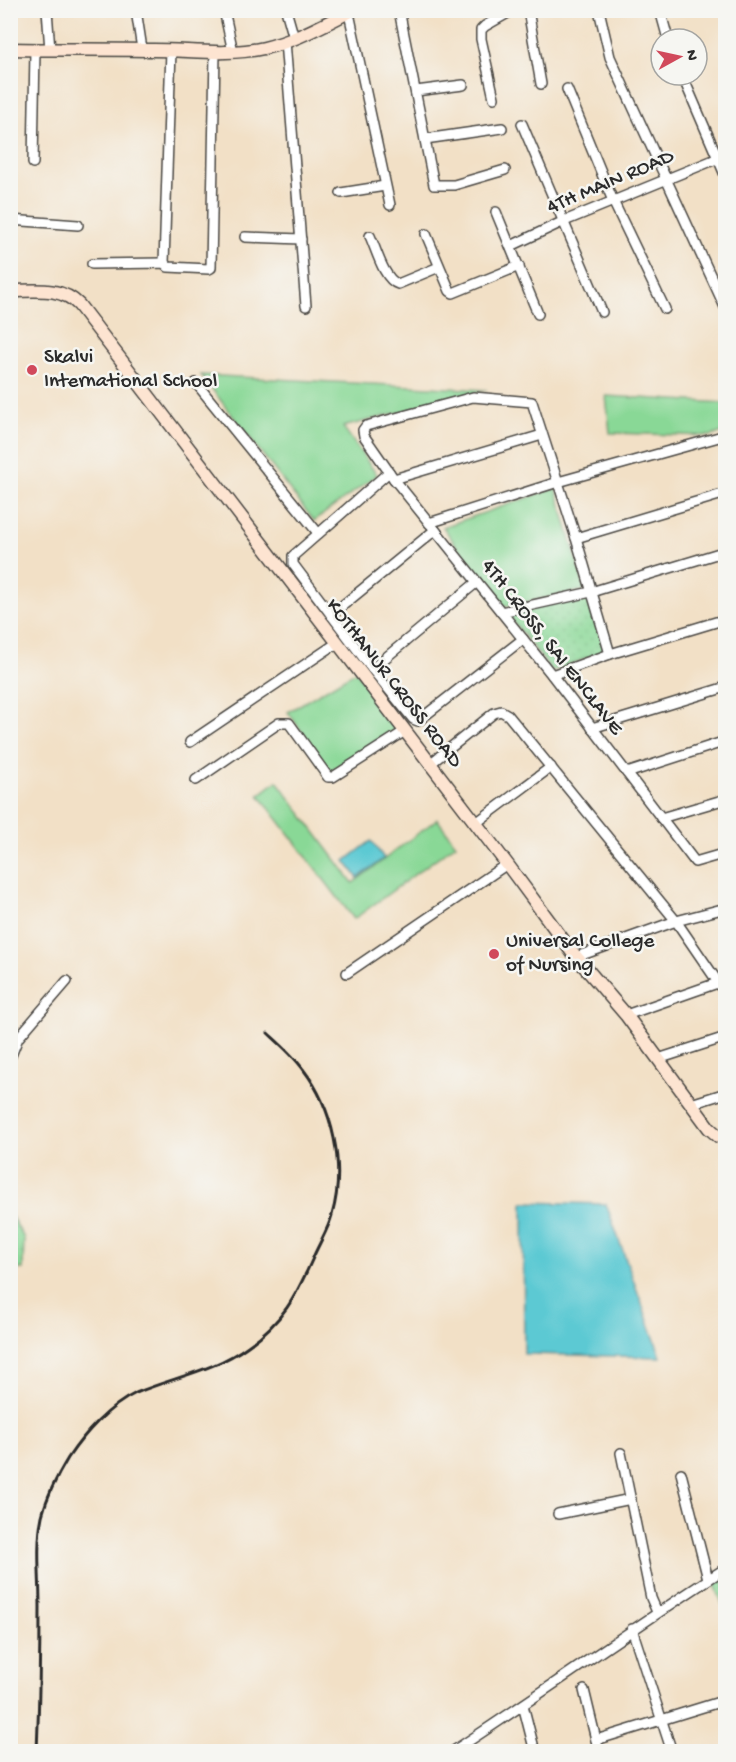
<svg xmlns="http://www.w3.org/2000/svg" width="736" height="1762" font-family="'Gochi Hand',sans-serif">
  <defs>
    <pattern id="grass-tufts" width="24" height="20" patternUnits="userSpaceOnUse" patternTransform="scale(1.5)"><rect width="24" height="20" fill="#89d896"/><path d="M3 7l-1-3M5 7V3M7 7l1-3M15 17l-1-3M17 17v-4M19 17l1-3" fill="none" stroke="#76ba81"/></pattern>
    <pattern id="garden-dots" width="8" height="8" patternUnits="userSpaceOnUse" patternTransform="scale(1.5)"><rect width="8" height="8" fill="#89d896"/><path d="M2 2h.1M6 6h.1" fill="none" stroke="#76ba81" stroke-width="1.8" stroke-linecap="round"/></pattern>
  </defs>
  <rect width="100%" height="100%" fill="#f6f6f2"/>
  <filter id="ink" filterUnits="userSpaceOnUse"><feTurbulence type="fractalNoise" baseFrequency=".0167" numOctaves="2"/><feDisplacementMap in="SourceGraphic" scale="12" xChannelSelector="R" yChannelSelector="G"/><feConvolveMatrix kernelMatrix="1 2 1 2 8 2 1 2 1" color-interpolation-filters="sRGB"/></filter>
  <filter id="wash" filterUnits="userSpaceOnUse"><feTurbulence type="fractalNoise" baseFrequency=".008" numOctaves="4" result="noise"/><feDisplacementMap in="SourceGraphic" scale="24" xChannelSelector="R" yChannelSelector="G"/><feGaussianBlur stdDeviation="1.35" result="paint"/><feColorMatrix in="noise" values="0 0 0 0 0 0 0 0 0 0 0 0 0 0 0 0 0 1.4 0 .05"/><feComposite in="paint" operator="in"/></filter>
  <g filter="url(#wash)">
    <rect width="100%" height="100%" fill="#f2e0c6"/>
    <polygon fill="url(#grass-tufts)" stroke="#5a8260" stroke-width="1.5" points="11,1216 24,1238 23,1269 11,1269"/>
    <g fill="#89d896" stroke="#5a8260" stroke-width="1.5">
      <polygon points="201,375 487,390 343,427 377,475 314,521"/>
      <polygon points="606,396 725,403 725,431 712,436 610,433"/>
      <polygon points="556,488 585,590 500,607 443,527"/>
      <polygon points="356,671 397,729 330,772 288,712"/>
      <polygon points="277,781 353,883 437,819 456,844 354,919 259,795"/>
      <polygon points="725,1577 725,1611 714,1582"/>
    </g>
    <polygon fill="url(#garden-dots)" stroke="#5a8260" stroke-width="1.5" points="589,596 606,651 552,671 506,613"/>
    <g fill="#5cc9d3" stroke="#447a7f" stroke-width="1.5">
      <polygon points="371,841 384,858 358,878 345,861"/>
      <polygon points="523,1202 606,1204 661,1357 524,1354"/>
    </g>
  </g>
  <g filter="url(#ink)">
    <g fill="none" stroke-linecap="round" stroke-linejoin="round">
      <defs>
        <g id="street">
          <polyline points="47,10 50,50"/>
          <polyline points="136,10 142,49"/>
          <polyline points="224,10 233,52"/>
          <polyline points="286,10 294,38"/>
          <polyline points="399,10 434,185 454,185 505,170"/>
          <polyline points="528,10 541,84"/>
          <polyline points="599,10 610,57 725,307"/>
          <polyline points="660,10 668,39"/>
          <polyline points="349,13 390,205"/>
          <polyline points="285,41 306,306"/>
          <polyline points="682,75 726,177"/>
          <polyline points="567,89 613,201 665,309"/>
          <polyline points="416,91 463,85"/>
          <polyline points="494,98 481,39 481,30 485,26 513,10"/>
          <polyline points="522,124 602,312"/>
          <polyline points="425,139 502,128"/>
          <polyline points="33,163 35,50"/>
          <polyline points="341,193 385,186"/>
          <polyline points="496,212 538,314"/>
          <polyline points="10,220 78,225"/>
          <polyline points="426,234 450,291 453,293 519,266"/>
          <path d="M 370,236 C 376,249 384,280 398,284 L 439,267"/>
          <polyline points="245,237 301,239"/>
          <polyline points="511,246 562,222 726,155"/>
          <polyline points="164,263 171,50"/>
          <polyline points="92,264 164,263 168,267 209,269 211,268 215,53"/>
          <polyline points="196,383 318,533"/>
          <polyline points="389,472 293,556 293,564 372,669 477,582"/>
          <polyline points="394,479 542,435"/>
          <polyline points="429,523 558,482 726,435"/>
          <polyline points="576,538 726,493"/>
          <polyline points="501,612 591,592 726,551"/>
          <polyline points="331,615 435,530"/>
          <polyline points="610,654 576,538 532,402 473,397 366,426 363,430 364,436 394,479 552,675 695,862 726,853"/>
          <polyline points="372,669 413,719 418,721 523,639"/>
          <polyline points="552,675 610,654 726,619"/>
          <polyline points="592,728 726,687"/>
          <polyline points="190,742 337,643"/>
          <polyline points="430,764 494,713 501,711 508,715 676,921 726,994"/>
          <polyline points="627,773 726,741"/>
          <polyline points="196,780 279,723 289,723 328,777 333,777 405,731"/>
          <polyline points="661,818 726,799"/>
          <polyline points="476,823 551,767"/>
          <polyline points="576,957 676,921 726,908"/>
          <polyline points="347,973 507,864"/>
          <polyline points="626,1015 726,980"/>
          <polyline points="10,1058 18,1038 67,981"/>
          <polyline points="658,1059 726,1037"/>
          <polyline points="691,1104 726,1093"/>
          <polyline points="621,1453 651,1598 657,1612"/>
          <polyline points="681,1473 708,1579"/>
          <polyline points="558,1514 631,1499"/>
          <polyline points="632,1629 672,1752"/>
          <polyline points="584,1690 599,1752"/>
          <polyline points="523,1705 535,1752"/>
          <polyline points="596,1740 726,1700"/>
          <path d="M 452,1752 C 544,1692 633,1628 726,1568"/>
        </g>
        <g id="secondary">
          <path d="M 10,49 C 58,50 106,49 154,50 C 191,50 227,56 264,48 C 296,41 324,24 353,10"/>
          <path d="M 10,291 C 35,291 61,286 79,305 L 507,864 L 572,952 L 626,1015 L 709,1128 L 718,1136 L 726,1137"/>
        </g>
      </defs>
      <use href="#street" stroke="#494642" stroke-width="12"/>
      <use href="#secondary" stroke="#494642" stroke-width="15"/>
      <use href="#street" stroke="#fff" stroke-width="9"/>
      <use href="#secondary" stroke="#fde4d1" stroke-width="12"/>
      <path stroke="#2b2b2b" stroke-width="3" d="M 37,1752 C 39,1703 40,1655 40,1607 C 40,1577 36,1545 42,1516 C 47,1496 57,1476 68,1458 C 84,1434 109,1406 136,1393 C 174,1377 214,1371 248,1346 C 283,1321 295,1298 312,1260 C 318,1245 328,1230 332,1215 C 346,1166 333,1108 303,1069 C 293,1055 280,1044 268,1033"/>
    </g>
  </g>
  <g fill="#d1495b" stroke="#f6f6f2" stroke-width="2">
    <circle cx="32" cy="370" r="6"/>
    <circle cx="494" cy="954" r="6"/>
  </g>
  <g text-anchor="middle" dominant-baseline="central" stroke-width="5" stroke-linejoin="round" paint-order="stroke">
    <g font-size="21" fill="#2b2b2b" stroke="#f6f6f2">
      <text transform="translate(611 183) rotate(-23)">4TH MAIN ROAD</text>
      <text transform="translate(551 648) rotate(52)">4TH CROSS, SAI ENCLAVE</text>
      <text transform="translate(393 684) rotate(52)">KOTHANUR CROSS ROAD</text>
    </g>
    <g font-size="21" fill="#2b2b2b" stroke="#f6f6f2" text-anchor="start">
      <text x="44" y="358">Skalvi<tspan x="44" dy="24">International School</tspan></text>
      <text x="506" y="942">Universal College<tspan x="506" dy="24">of Nursing</tspan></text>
    </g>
  </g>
  <rect width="736" height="1762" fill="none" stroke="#f6f6f2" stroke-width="36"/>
  <g transform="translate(679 57) rotate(82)"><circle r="28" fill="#f6f6f2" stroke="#a5a5a2" stroke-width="1.5"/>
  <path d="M0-4.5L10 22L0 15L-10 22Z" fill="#d1495b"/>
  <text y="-9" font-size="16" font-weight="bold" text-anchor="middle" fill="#2b2b2b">N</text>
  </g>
</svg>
